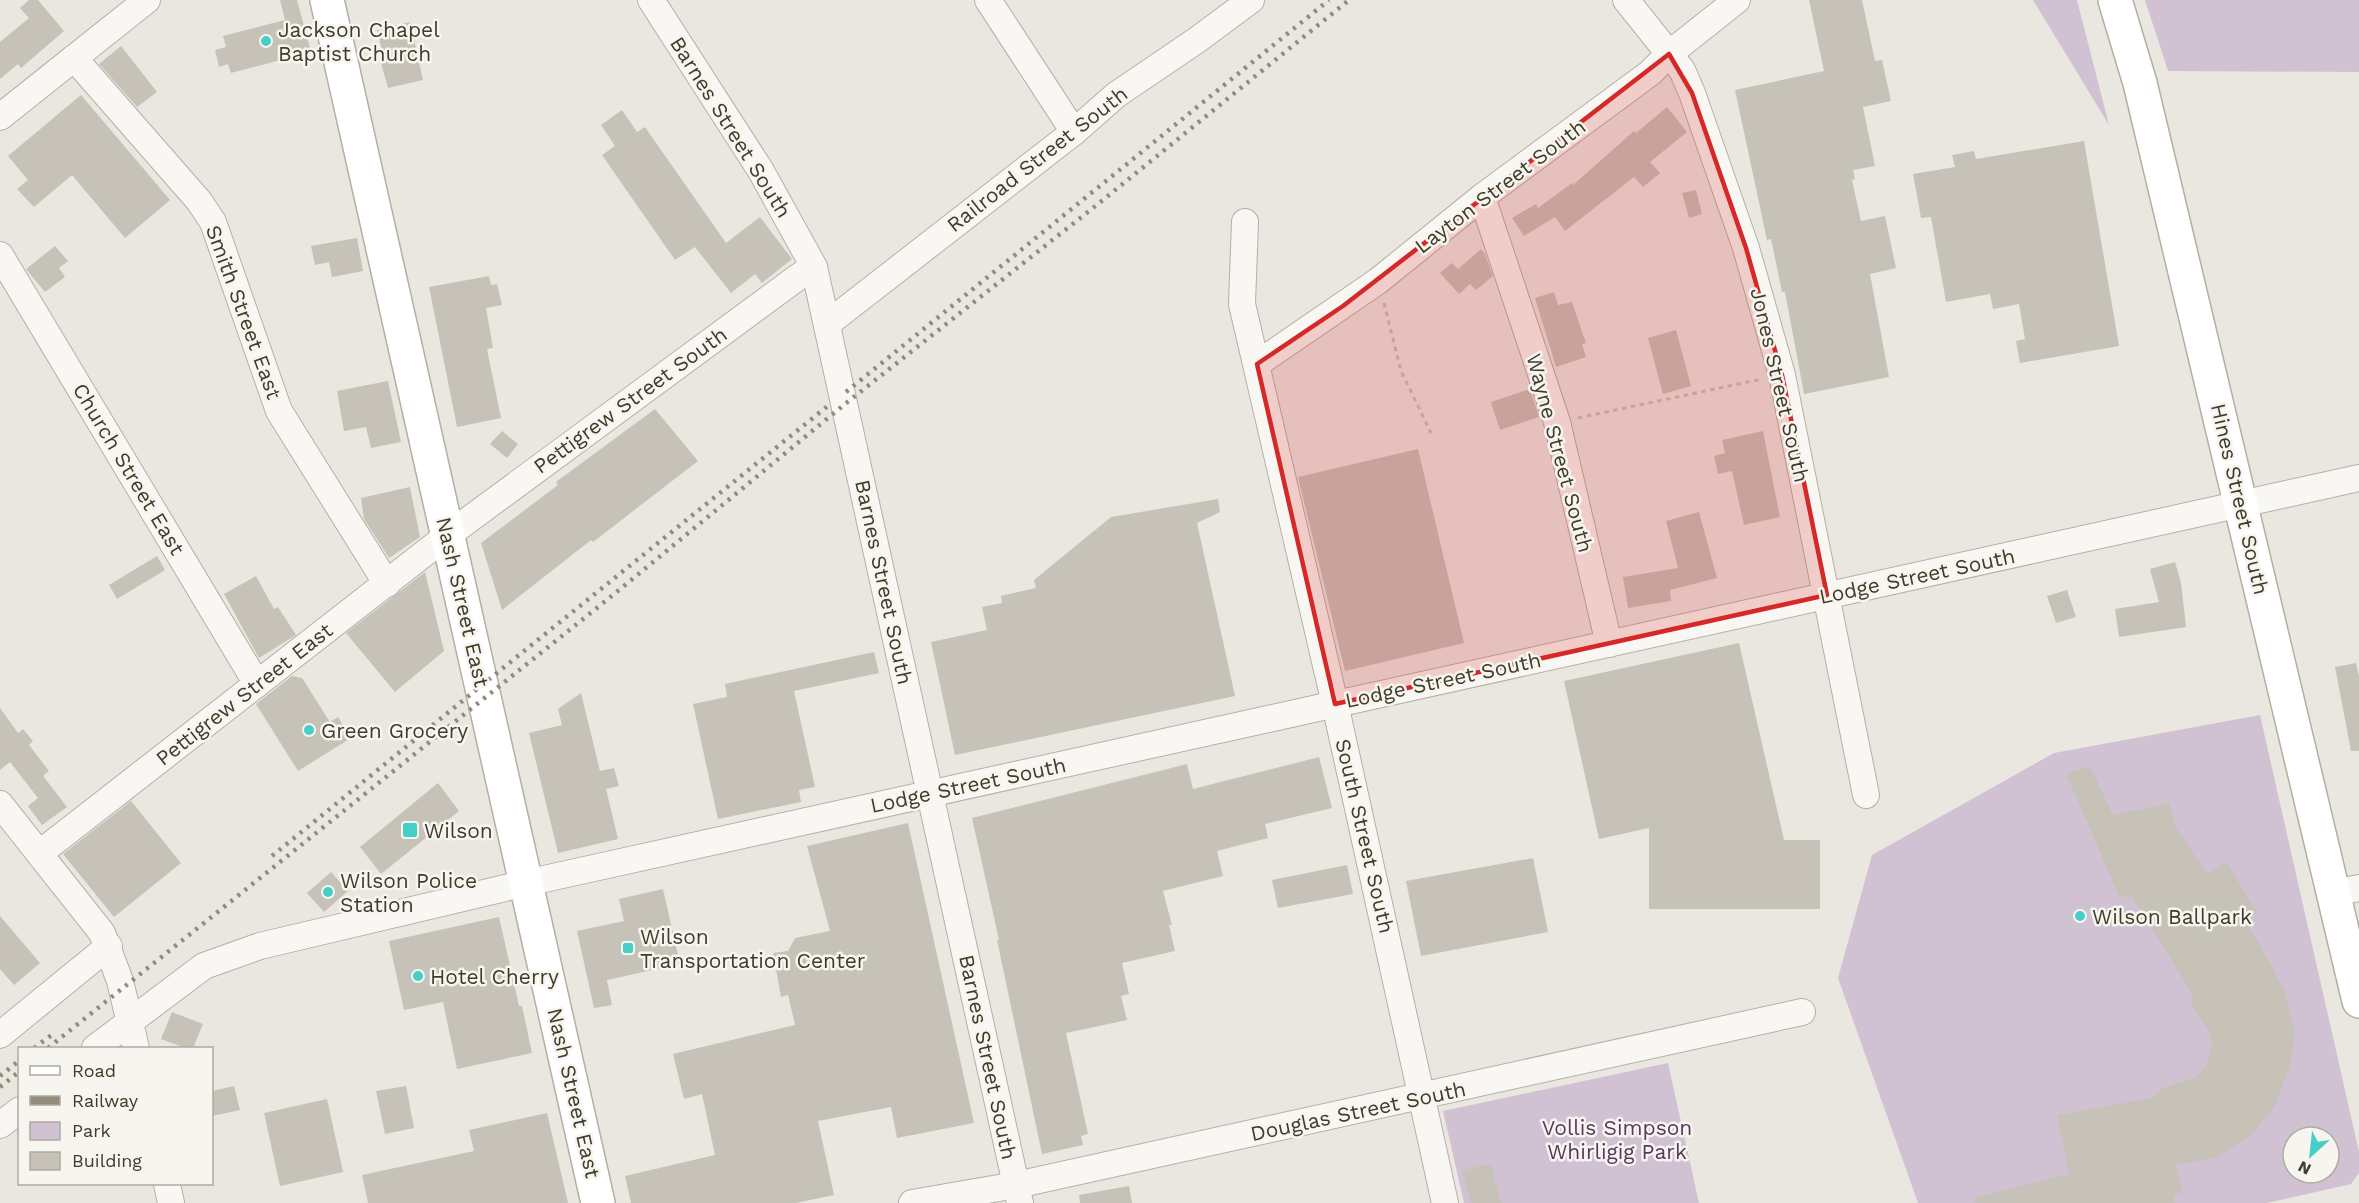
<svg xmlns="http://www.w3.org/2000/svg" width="2359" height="1203" font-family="'Work Sans',sans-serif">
  <rect width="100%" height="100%" fill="#eae7e1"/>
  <g fill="#d1c2d3" fill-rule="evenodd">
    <polygon points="2033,0 2077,0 2109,125"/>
    <polygon points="2145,0 2359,0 2359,72 2168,71"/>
    <path d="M 2260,715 L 2359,1152 L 2359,1173 L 2351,1184 L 2267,1203 L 1918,1203 L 1838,978 L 1872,855 L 2054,753 ZM 2293,1137 L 2329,1137 L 2329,1173 L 2293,1173 Z"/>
    <polygon points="1668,1063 1699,1203 1464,1203 1443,1111"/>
  </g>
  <g fill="#c6c2b8">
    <polygon points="29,0 38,0 64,31 21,68 18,64 0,79 0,42 29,18 20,8"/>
    <polygon points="280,0 297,0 311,52 231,73 228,64 219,67 215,50 226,47 223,36 285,20"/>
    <polygon points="1809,0 1862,0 1875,61 1882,60 1891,101 1863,107 1875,166 1853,170 1855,179 1852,180 1861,221 1885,216 1896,268 1870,274 1889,377 1804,394 1785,292 1782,292 1771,239 1767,240 1735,90 1824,71"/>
    <polygon points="410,22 423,80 388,88 381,63 385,62 377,30"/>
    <polygon points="121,46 157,92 137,107 99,64"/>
    <polygon points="81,95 170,200 125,238 72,175 34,207 17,189 28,180 8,156"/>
    <polygon points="1667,107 1687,132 1650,162 1660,173 1643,187 1634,177 1565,231 1555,217 1524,236 1512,218 1536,204 1538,208 1572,183 1573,185 1634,131 1636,133"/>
    <polygon points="622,110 637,132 645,127 726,243 760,217 792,259 762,283 755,274 731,293 695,247 675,260 602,155 615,146 601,125"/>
    <polygon points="2084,141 2119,346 2020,363 2016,341 2025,339 2019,304 1993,309 1990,294 1946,302 1931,217 1921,218 1913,174 1955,167 1952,155 1974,151 1976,159"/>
    <polygon points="1696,190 1702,214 1689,218 1682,193"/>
    <polygon points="357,238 363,271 332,277 329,262 315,265 311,246"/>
    <polygon points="55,246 68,261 59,268 65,277 45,292 26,269"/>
    <polygon points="1481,249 1485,254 1493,276 1476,290 1470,284 1459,294 1440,273 1452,263 1458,269"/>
    <polygon points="489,276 491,285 497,284 502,305 486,308 493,348 487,349 501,418 457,427 429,287"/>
    <polygon points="1554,292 1558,305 1572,302 1586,343 1582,344 1586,357 1556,367 1535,298"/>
    <polygon points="1676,330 1691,386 1663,394 1648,338"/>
    <polygon points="388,381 401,442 371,448 366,427 344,431 337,391"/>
    <polygon points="1530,389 1539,417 1500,430 1491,402"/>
    <polygon points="655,409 698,461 593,542 591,540 502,610 481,543 558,485 556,482"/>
    <polygon points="502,431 518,444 507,458 490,444"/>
    <polygon points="1763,431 1780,517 1744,525 1732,471 1718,474 1714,456 1725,453 1722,440"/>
    <polygon points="1418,449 1464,643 1345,671 1298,477"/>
    <polygon points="410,487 420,537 389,558 364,519 361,498"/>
    <polygon points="1218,499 1220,512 1197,523 1235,696 955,755 931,642 987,630 982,607 1002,603 1001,596 1036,588 1034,580 1111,517"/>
    <polygon points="1699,512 1717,578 1670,590 1671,601 1628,608 1623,577 1678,568 1666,521"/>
    <polygon points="157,556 165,570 117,599 109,585"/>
    <polygon points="2175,562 2181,583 2186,627 2119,637 2115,609 2159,602 2150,569"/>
    <polygon points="425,572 444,651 395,692 346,633"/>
    <polygon points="256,576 274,609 278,607 296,635 259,658 224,594"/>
    <polygon points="2067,590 2076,617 2056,623 2047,596"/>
    <polygon points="1739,643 1784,840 1820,840 1820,909 1649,909 1649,828 1599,839 1564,681"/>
    <polygon points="874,652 879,673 794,691 815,787 799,790 801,802 718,819 693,704 727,697 725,684"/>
    <polygon points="2356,663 2359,677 2359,751 2351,751 2335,667"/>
    <polygon points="292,676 302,678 330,722 338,717 351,738 298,771 256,704"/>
    <polygon points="581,693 600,771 614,768 619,786 606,789 618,839 558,853 529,733 562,725 558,709"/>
    <polygon points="0,708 18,733 23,729 33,741 29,745 49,771 43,776 67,807 42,825 28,806 38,798 10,762 0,770"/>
    <polygon points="1319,757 1332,808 1265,824 1268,838 1217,851 1223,876 1163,891 1172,925 1169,925 1175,951 1122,963 1129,994 1121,996 1127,1020 1066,1033 1088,1134 1081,1136 1083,1145 1042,1154 997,940 999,940 972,818 1187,764 1193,789"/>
    <polygon points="2090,766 2113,815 2169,803 2176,828 2207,874 2226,862 2258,913 2245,919 2284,989 2295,1031 2289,1068 2274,1108 2250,1136 2215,1158 2176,1165 2183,1192 2173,1195 2175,1203 1975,1203 1974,1198 2069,1174 2057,1115 2153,1098 2161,1089 2193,1078 2206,1067 2209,1056 2212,1043 2209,1032 2191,1005 2193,995 2132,897 2119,896 2066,774"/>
    <polygon points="438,783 459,811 381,874 360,847"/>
    <polygon points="131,801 181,863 114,917 63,854"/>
    <polygon points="908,823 974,1123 897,1138 891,1107 818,1121 834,1195 796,1203 631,1203 625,1176 715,1155 702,1094 684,1099 673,1054 795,1025 788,995 781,997 773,953 788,951 795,938 830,931 807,846"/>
    <polygon points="1533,858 1548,932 1421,956 1406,881"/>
    <polygon points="1347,865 1353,894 1278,908 1272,880"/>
    <polygon points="331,872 348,891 324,912 307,893"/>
    <polygon points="663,889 680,964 607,980 612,1005 594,1008 577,931 624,921 619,899"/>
    <polygon points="0,916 40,963 14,985 0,969"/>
    <polygon points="499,917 519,1006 522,1006 532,1053 457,1069 443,1002 404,1010 389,941"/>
    <polygon points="172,1012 203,1024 193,1048 185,1048 161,1039"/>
    <polygon points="234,1086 240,1110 212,1116 212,1091"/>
    <polygon points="406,1086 414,1128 385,1134 376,1091"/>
    <polygon points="327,1099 343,1172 280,1186 264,1113"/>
    <polygon points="547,1113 568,1203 368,1203 362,1175 474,1151 469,1130"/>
    <polygon points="1491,1164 1501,1203 1471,1203 1462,1170"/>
    <polygon points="1129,1186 1132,1203 1080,1203 1079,1195"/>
  </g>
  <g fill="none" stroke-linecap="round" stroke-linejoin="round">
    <defs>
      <g id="minor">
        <polyline points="651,0 761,171 814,267 1020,1203"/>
        <polyline points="988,0 1074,132"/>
        <polyline points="1626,0 1682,70 1692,93 1746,248 1782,375 1866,795"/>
        <polyline points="74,58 199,201 213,222 279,411 387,584"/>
        <polyline points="0,117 147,0"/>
        <polyline points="1482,197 1557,422 1609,644"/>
        <polyline points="1245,222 1242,304 1335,704 1445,1203"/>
        <polyline points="0,255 257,684"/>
        <polyline points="827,324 1074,132 1116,95 1197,40 1251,0"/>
        <polyline points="1257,364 1378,281 1482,197 1650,73 1669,54 1737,0"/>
        <polyline points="0,804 102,933 120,981 136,1048"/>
        <polyline points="40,853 448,535 798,277 814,267"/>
        <polyline points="2334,893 2359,888"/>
        <polyline points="0,1035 109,946"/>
        <polyline points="95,1048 204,966 260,946 526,883 2359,478"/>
        <polyline points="0,1125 20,1110"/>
        <polyline points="167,1184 171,1203"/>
        <polyline points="912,1203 1016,1185 1802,1012"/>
      </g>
      <g id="major">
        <polyline points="327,0 598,1203"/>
        <polyline points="2115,0 2140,83 2359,1001"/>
      </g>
    </defs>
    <use href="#minor" stroke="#b4b0a6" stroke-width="28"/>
    <use href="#major" stroke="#b5afa0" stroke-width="36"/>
    <g stroke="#c5c2ba" stroke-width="3" stroke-dasharray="4.5 4.5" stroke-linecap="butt">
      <polyline points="1384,303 1401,371 1431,433"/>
      <polyline points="1578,418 1762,379"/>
    </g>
    <use href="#minor" stroke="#f8f7f3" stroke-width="26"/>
    <use href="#major" stroke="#fff" stroke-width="33"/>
    <g stroke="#938c7a" stroke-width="4.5" stroke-dasharray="3 6" stroke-linecap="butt">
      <polyline points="846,392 1329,0"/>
      <polyline points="272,856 482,685 829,405"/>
      <polyline points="34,1048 53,1034"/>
      <polyline points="48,1048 613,595 845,404 1098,204 1349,0"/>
      <polyline points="0,1076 20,1060"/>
      <polyline points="0,1087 20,1071"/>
    </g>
  </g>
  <path fill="#d62828" fill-opacity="0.2" stroke="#d62828" stroke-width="4.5" stroke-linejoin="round" d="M 1669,54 L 1692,93 L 1746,248 L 1782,375 L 1827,595 L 1335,704 L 1257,364 L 1343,306 Z"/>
  <g fill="#45cfc6" stroke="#f7f5f0" stroke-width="2">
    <circle cx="266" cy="41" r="6"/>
    <circle cx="309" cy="730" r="6"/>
    <rect x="402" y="822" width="16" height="16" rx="3"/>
    <circle cx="328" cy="892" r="6"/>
    <circle cx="2080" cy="916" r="6"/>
    <rect x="622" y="942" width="12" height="12" rx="3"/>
    <circle cx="418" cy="976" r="6"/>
  </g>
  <g text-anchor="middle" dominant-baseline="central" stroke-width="5" stroke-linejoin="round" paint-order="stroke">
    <g font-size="21" fill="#413b29" stroke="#f7f5f0" text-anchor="start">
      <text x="278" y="29">Jackson Chapel<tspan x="278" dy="24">Baptist Church</tspan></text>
      <text x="321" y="730">Green Grocery</text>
      <text x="424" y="830">Wilson</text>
      <text x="340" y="880">Wilson Police<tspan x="340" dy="24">Station</tspan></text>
      <text x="2092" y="916">Wilson Ballpark</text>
      <text x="640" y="936">Wilson<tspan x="640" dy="24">Transportation Center</tspan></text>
      <text x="430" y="976">Hotel Cherry</text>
    </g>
    <g font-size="21" fill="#413b29" stroke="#f7f5f0">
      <text transform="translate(731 127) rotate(58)">Barnes Street South</text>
      <text transform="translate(1037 159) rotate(-38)">Railroad Street South</text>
      <text transform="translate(1500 186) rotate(-37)">Layton Street South</text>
      <text transform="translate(244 312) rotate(70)">Smith Street East</text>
      <text transform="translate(1780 385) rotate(77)">Jones Street South</text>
      <text transform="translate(630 400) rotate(-36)">Pettigrew Street South</text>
      <text transform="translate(1560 453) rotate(75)">Wayne Street South</text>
      <text transform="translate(129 469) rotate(59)">Church Street East</text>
      <text transform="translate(2240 499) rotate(77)">Hines Street South</text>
      <text transform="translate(1917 576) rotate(-12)">Lodge Street South</text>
      <text transform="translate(884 582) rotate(78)">Barnes Street South</text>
      <text transform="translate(463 602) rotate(77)">Nash Street East</text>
      <text transform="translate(1443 680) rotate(-12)">Lodge Street South</text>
      <text transform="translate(244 694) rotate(-38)">Pettigrew Street East</text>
      <text transform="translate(968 785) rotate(-12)">Lodge Street South</text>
      <text transform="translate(1365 836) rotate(77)">South Street South</text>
      <text transform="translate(988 1057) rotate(78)">Barnes Street South</text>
      <text transform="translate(574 1093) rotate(77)">Nash Street East</text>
      <text transform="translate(1358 1111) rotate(-12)">Douglas Street South</text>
    </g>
    <g font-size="21" fill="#59365d" stroke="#f7f5f0">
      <text x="1617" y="1127">Vollis Simpson<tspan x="1617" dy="24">Whirligig Park</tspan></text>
    </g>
  </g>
  <rect x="18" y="1047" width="195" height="138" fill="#f7f5f0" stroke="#aeaba0" stroke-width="1.5"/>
  <rect x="30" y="1066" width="30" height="9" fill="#ffffff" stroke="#aeaba0" stroke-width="1.5"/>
  <text x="72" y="1077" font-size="18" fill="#413b29">Road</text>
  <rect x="30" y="1096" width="30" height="9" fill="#938c7a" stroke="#aeaba0" stroke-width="1.5"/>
  <text x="72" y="1107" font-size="18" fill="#413b29">Railway</text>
  <rect x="30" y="1122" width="30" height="18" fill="#d1c2d3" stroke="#aeaba0" stroke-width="1.5"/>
  <text x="72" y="1137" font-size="18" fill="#413b29">Park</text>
  <rect x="30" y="1152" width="30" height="18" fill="#c6c2b8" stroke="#aeaba0" stroke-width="1.5"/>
  <text x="72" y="1167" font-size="18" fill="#413b29">Building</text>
  <g transform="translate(2311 1155) rotate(207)"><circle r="28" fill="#f7f5f0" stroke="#aeaba0" stroke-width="1.5"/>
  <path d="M0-4.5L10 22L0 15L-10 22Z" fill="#45cfc6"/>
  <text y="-9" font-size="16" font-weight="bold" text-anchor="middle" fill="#413b29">N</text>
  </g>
</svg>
